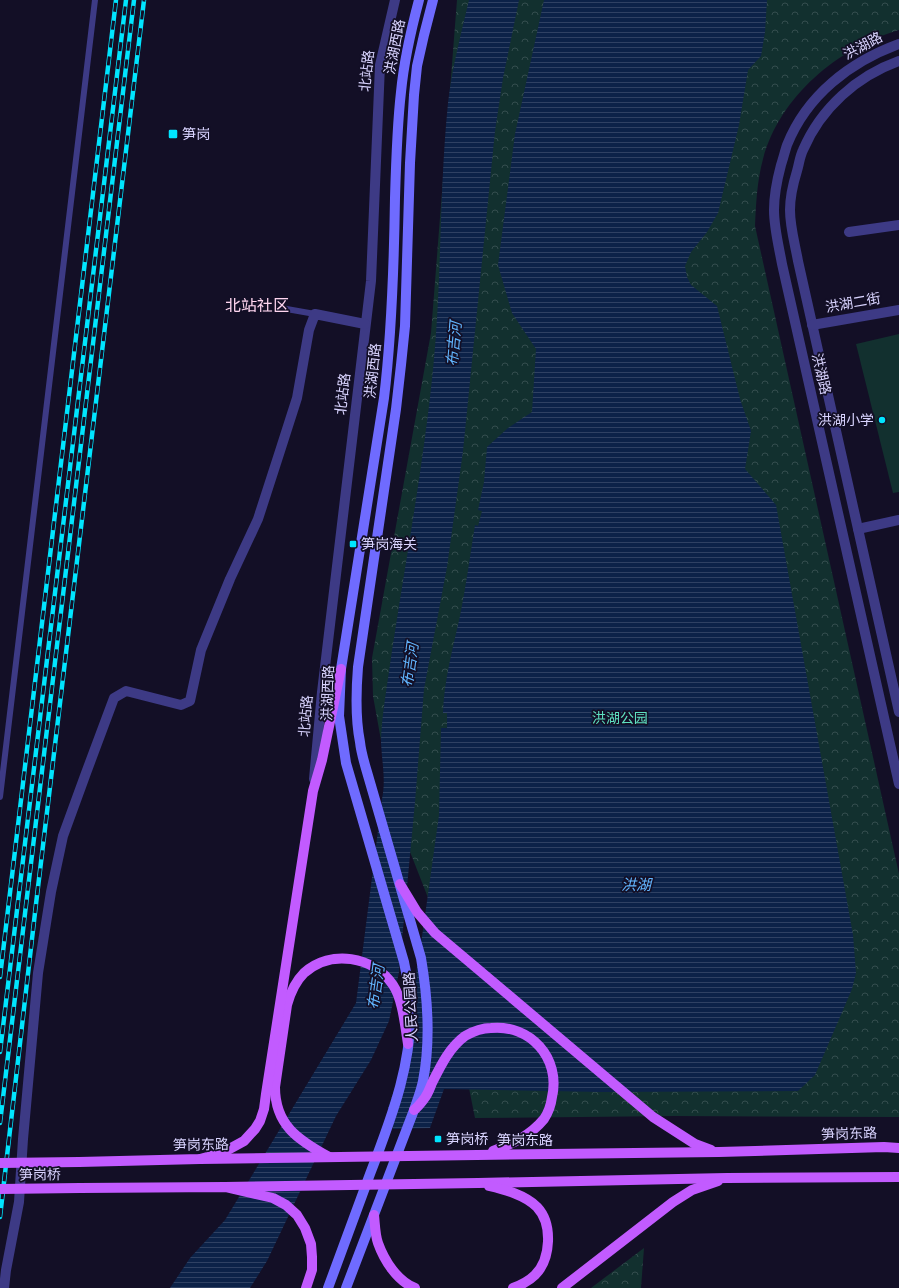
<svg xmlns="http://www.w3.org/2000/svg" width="899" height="1288" font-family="'Varela Round','Noto Sans SC',sans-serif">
  <defs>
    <pattern id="forest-crowns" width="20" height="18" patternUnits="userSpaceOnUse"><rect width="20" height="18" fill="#12302f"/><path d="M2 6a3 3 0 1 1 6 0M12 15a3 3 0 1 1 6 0" fill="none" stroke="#344d4e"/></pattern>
    <pattern id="water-rules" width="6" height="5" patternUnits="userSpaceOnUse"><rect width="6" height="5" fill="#0c2248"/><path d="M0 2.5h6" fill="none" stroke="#2f4163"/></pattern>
  </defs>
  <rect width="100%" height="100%" fill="#130f26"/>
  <g fill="url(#forest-crowns)">
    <path d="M 457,0 L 899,0 L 899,30 C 838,48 780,96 763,159 C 757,181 756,204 755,226 L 899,874 L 899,1117 L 675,1116 L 475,1118 L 434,913 L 407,844 L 386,768 L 373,696 L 372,658 L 431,333 Z"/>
    <polygon points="644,1248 641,1288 591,1288"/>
  </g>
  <polygon fill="#12302f" points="899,334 899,492 893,493 856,344"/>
  <g fill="url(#water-rules)">
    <path d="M 469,0 L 519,0 L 503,78 L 495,131 L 463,451 L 447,567 L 424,689 L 415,802 L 399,972 L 389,1021 L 371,1060 L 336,1116 L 267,1261 L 250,1288 L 170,1288 L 190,1258 L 225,1220 L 356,1003 L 382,799 C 386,780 382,763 381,743 C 381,728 383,714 385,699 C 400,589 422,480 433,370 C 442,281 439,192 448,103 C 452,68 461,34 469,0 Z"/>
    <path d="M 544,0 L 767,0 L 765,32 L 761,56 L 748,70 L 739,125 L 718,213 L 707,232 L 691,252 L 685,266 L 687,277 L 691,285 L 717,306 L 740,399 L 751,431 L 745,469 L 776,505 L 853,935 L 856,973 L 852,989 L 815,1075 L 798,1091 L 602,1092 L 444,1089 L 430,1128 L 393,1129 L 388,1108 L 400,1073 L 423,930 L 439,815 L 441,728 L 447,728 L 447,713 L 443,713 C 444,680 453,648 460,616 C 466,586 470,556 475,525 L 478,526 L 482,511 L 478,510 L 484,482 L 487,447 L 508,428 L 532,412 L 536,349 L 512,313 L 498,265 L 515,134 Z"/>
  </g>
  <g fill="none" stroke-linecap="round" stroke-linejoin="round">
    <g stroke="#3d3a85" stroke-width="6">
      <polyline points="281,308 315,314"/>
      <polyline points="0,797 95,0"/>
    </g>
    <g stroke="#3d3a85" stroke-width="10">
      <polyline points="849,232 899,225"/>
      <polyline points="858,529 899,520"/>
      <polyline points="314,779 322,692 371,281 380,65 395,0"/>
      <polyline points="4,1288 6,1270 19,1202 23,1139 38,973 51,892 63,836 86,773 114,698 126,691 181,705 190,701 201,650 230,579 258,519 280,451 297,398 309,330 315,314 365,324"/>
    </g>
    <g stroke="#3d3a85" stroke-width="10">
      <path d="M 899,44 C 850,62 807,95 787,145 C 785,151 783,159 781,165 C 777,180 774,194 774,210 C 774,228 779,247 782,264 L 899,784"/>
      <path d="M 899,61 C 857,76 821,108 803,150 C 800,156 799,164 797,171 C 793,184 790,196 790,210 C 790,227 795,244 798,261 L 899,712"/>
      <polyline points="812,325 899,310"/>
    </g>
    <g stroke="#6f6bff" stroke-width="10">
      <path d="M 328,1288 C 342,1250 356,1212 370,1174 C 392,1117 415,1057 410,995 C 409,984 406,973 404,962 L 346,763 L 339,716 L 341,669 L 384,398 C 392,332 394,265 395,198 C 396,163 397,127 401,92 C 404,61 411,30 419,0"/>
      <path d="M 346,1288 L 414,1110 C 417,1101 421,1091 423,1081 C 431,1040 428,999 421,958 L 367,772 C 364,762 361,752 360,742 C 355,717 356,692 358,667 L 396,409 L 401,365 L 405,326 L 410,163 L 414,95 L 417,66 L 424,35 L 433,0"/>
    </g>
    <g stroke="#c25bff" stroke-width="10">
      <polyline points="400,884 417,912 435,933 653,1117 695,1144 711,1150"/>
      <path d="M 414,1110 C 418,1107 421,1103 424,1099 C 428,1094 430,1088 432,1083 C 441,1065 449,1048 465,1036 C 472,1032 482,1028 491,1028 C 530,1024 561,1058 552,1097 C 551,1105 548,1113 544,1119 C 530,1136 512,1144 493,1151"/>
      <polyline points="477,1155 719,1152 884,1147 899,1148"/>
      <path d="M 329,1157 C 298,1140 275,1125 275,1087 L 287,1005 C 290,994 295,982 304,973 C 331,949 373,956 393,985 C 403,1000 405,1026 408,1044"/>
      <polyline points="79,1162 200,1159 222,1153 244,1141 255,1129 260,1121 264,1109 266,1094 313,791 322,760 341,669"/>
      <polyline points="478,1183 727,1178 899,1177"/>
      <path d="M 489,1186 C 506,1190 525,1195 537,1207 C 553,1224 551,1259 535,1275 C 529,1281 521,1285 513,1288"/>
      <polyline points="80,1188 225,1187 273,1198 286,1205 297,1215 305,1228 311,1244 312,1257 312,1270 306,1288"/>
      <path d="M 374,1215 C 375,1224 375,1235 378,1243 C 384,1260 397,1281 415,1288"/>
      <polyline points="562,1288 673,1202 692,1190 718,1181"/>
    </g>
    <defs>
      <g id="rail">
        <polyline points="0,977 116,0"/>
        <polyline points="0,1052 126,0"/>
        <polyline points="0,1123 134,0"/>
        <polyline points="0,1217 36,904 144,0"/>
      </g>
    </defs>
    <use href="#rail" stroke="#00e5ff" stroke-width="4.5"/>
    <use href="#rail" stroke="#130f26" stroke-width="3" stroke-dasharray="9" stroke-linecap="butt"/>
    <g stroke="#c25bff" stroke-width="10">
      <polyline points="200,1159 477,1155"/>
      <polyline points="0,1163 79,1162"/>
      <polyline points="225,1187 478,1183"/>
      <polyline points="0,1189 80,1188"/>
    </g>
  </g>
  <g fill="#00e5ff" stroke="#130f26" stroke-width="1.5">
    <rect x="168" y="129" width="10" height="10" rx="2"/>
    <circle cx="882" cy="420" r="4"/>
    <rect x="349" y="540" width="8" height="8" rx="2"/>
    <rect x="434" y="1135" width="8" height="8" rx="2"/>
  </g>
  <g text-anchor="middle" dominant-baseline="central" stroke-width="3.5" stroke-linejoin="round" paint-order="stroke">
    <g font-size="14" fill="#d9d4ff" stroke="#130f26">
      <text transform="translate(863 46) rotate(-28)">洪湖路</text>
      <text transform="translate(395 47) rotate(-79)">洪湖西路</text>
      <text transform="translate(367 71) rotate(-84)">北站路</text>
      <text transform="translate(853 303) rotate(-10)">洪湖二街</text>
      <text transform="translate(373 371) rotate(-84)">洪湖西路</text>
      <text transform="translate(821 374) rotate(77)">洪湖路</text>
      <text transform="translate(343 394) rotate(-83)">北站路</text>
      <text transform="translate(328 693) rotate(-88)">洪湖西路</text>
      <text transform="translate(306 716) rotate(-85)">北站路</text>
      <text transform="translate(411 1007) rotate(-93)">人民公园路</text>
      <text transform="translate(849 1134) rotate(-2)">笋岗东路</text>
      <text x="525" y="1140">笋岗东路</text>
      <text transform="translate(201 1145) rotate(-1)">笋岗东路</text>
      <text transform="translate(40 1175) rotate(-1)">笋岗桥</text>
    </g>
    <g font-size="14" fill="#d9d4ff" stroke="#130f26" text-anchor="start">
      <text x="182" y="134">笋岗</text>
      <text x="874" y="420" text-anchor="end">洪湖小学</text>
      <text x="361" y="544">笋岗海关</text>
      <text x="446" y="1139">笋岗桥</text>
    </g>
    <g font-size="14" fill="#5fe0c0" stroke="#130f26">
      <text x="620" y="718">洪湖公园</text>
    </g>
    <g font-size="15" font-style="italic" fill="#62b6ff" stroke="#130f26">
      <text transform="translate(454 344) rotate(-85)">布吉河</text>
      <text transform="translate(410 665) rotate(-82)">布吉河</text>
      <text x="636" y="885">洪湖</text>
      <text transform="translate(376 987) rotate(-82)">布吉河</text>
    </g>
    <g font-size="16" fill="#ffd6f0" stroke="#130f26">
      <text x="257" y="306">北站社区</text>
    </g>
  </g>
</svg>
